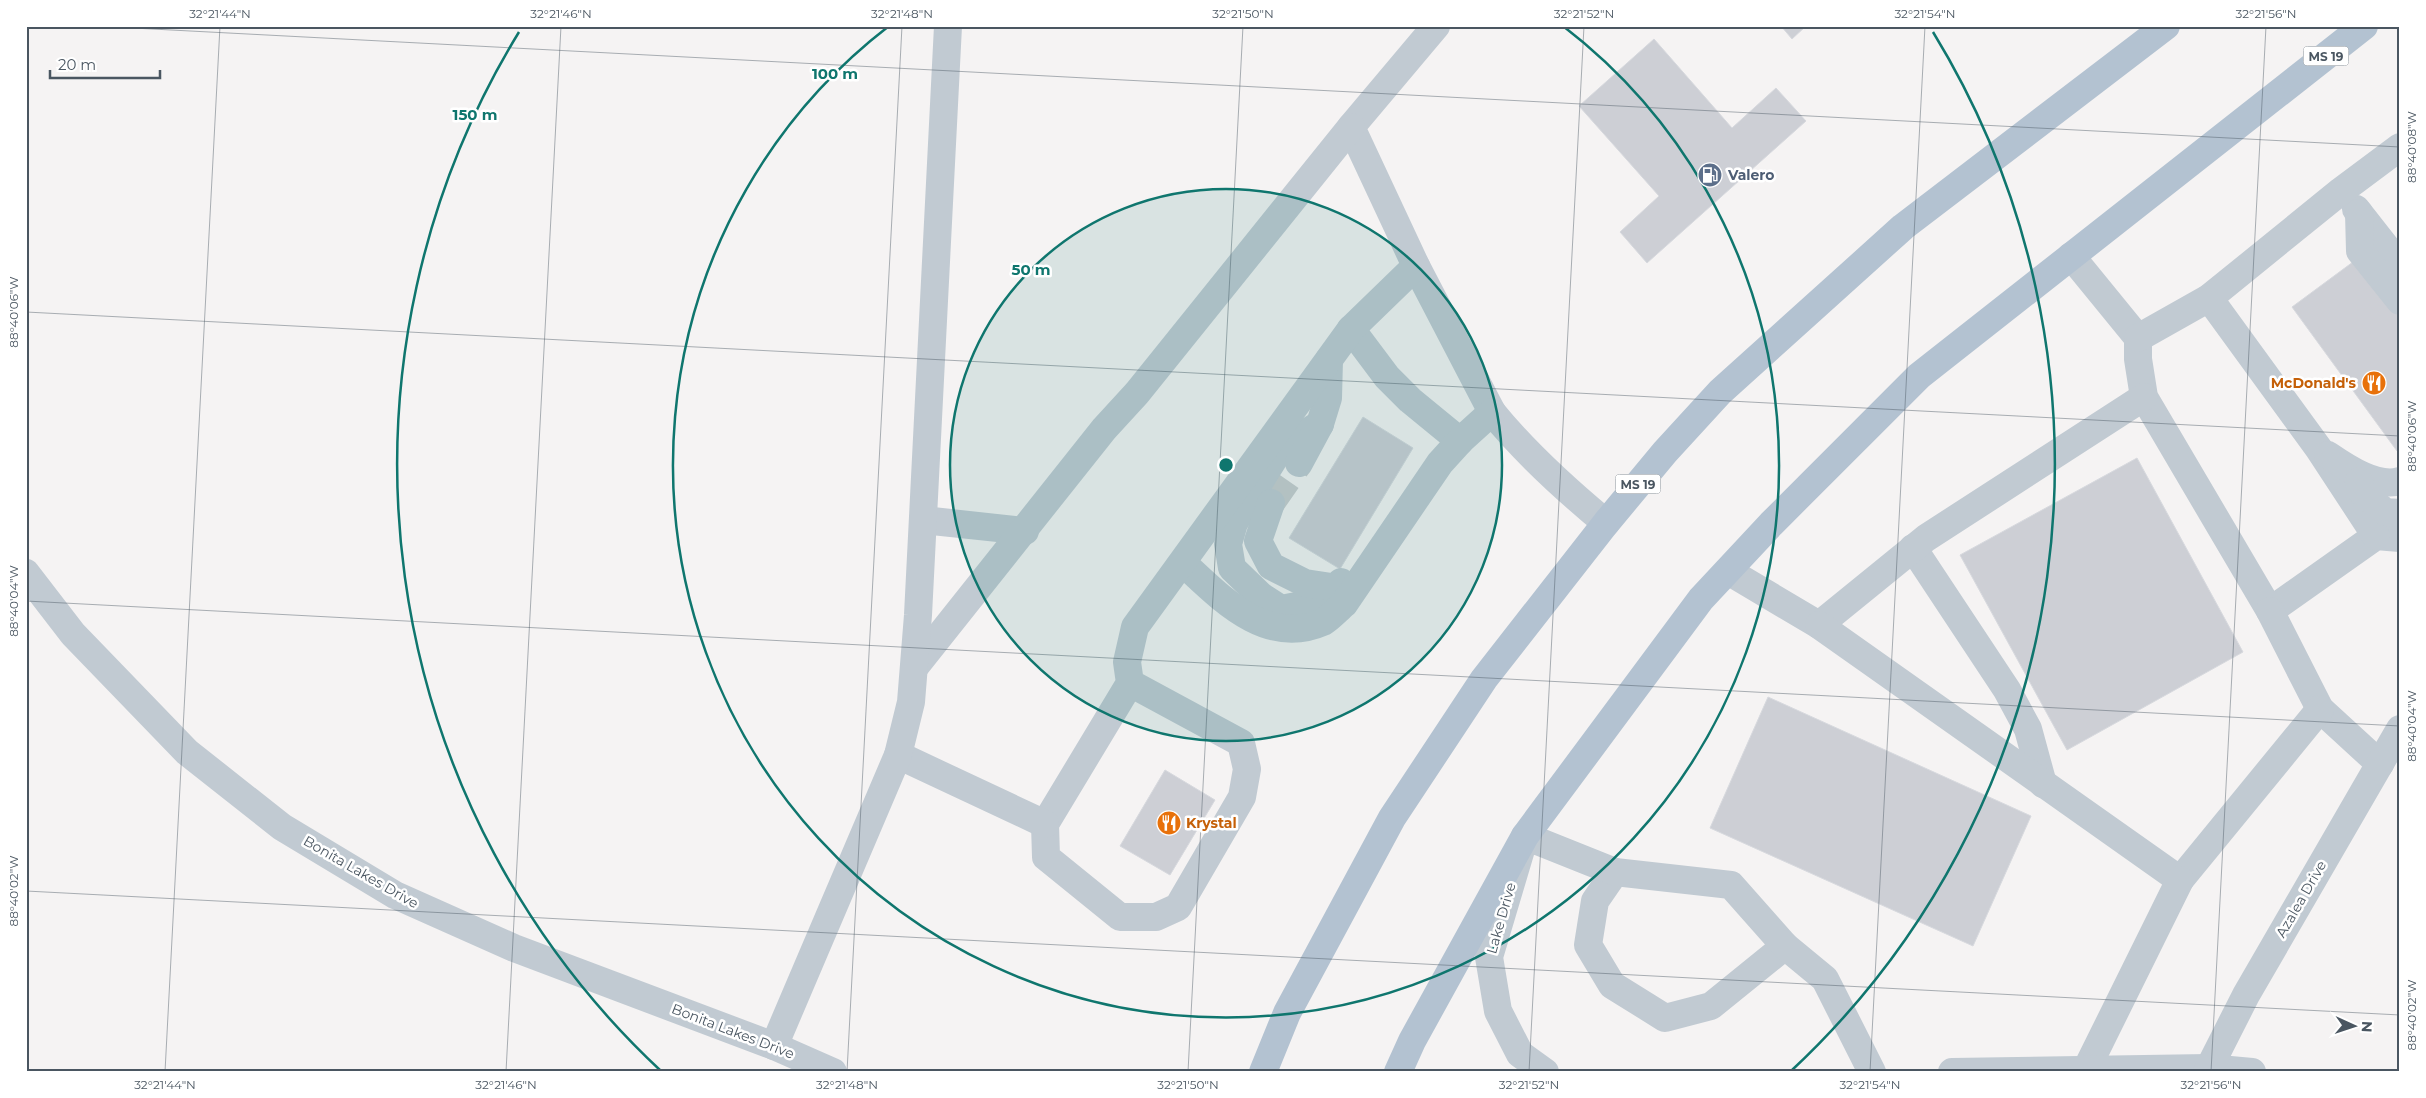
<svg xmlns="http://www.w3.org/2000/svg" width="2426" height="1098" font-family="Montserrat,sans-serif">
  <rect width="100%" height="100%" fill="#f5f3f3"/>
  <g fill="#cdcfd5" stroke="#d7d9de">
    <polygon points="1781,26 1806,26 1792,39"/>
    <polygon points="1654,39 1732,128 1776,88 1806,121 1647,263 1620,232 1659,196 1579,106"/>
    <polygon points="2357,259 2400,318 2400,449 2397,451 2292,307"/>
    <polygon points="1363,417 1413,448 1340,569 1289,538"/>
    <polygon points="2137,458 2243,652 2067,750 1960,555"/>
    <polygon points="1768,697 2031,816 1973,946 1710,828"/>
    <polygon points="1165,770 1215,800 1170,875 1120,846"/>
  </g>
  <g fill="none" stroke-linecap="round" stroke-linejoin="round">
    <polyline stroke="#caccce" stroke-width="28" stroke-dasharray="28 14" stroke-linecap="butt" points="1271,503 1299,463"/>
    <g stroke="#c1cad2" stroke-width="28">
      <path d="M 1436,26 L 1351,127 L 1416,266 L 1492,412 C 1526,454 1565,489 1606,523"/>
      <polyline points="2356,209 2400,265"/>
      <polyline points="2359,213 2360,251 2400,301"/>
      <polyline points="2071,256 2138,338 2138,359 2144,397 2270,611 2376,536 2400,538"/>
      <polyline points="2209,298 2319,449 2376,536"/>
      <polyline points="1351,329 1387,377 1410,400 1460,441"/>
      <polyline points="2138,338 2209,298 2341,191 2400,147"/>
      <polyline points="1320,424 1280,449 1234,523 1228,544 1232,568 1261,596 1281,609 1312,603 1338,588"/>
      <path d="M 2328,455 C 2347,468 2377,488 2400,481"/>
      <polyline points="1299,463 1320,424 1328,398 1329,360"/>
      <polyline points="2359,481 2361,491 2385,512 2400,513"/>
      <polyline points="1271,503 1258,541 1271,566 1305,583 1338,588 1341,582"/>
      <polyline points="923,520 1025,531"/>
      <polyline points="1913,548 2007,690 2028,729 2043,784"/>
      <path d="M 1183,563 C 1221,598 1266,647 1323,622 C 1330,618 1338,609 1344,604 L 1440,463 L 1460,441 L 1492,412"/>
      <polyline points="1728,571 1819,625 1926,538 2144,397"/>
      <polyline points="26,573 73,634 187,752 282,827 395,895 514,948 774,1046 833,1072"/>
      <polyline points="2270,611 2320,709 2380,764"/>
      <polyline points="1819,625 2180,880 2320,709"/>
      <polyline points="914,668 1104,429 1137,393 1351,127"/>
      <polyline points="1130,683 1241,743 1247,769 1242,797 1178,907 1156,917 1120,917 1046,857 1045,824 1130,683 1127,662 1135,627 1351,329 1416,266"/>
      <polyline points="898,755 1045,824"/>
      <polyline points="1615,872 1595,901 1588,945 1612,985 1665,1018 1711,1006 1785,946"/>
      <polyline points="774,1046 898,755 911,702 918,615 948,26"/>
      <polyline points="2086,1070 2180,880"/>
      <polyline points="1545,1072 1520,1054 1498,1011 1489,957 1525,836 1615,872 1731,885 1785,946 1825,979 1872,1072"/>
      <polyline points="1952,1072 2208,1068 2252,1072"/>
      <polyline points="2207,1072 2246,995 2400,729"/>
    </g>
    <g stroke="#b3c2d1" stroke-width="28">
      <polyline points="1263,1072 1287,1013 1392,818 1484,679 1606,523 1665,452 1720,392 1903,227 2166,26"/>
      <polyline points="1398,1072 1412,1041 1525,836 1701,599 1771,524 1919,376 2364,26"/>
    </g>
  </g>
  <path fill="none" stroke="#4a5661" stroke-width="1" stroke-opacity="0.45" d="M 95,26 L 2400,147M 26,312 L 2400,436M 26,601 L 2400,726M 26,891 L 2400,1015M 165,1072 L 220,26M 506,1072 L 561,26M 847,1072 L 902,26M 1188,1072 L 1243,26M 1529,1072 L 1584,26M 1870,1072 L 1925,26M 2211,1072 L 2266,26"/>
  <circle cx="1226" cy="465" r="276" fill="#0f766e" fill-opacity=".12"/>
  <g fill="none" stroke="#0f766e" stroke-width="2.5">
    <circle cx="1226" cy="465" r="276"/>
    <path d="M1563 26A553 553 0 1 1 889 26"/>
    <path d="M661 1071A829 829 0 0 1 519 32M1933 32A829 829 0 0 1 1791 1071"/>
  </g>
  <defs>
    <symbol id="fuel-disc" viewBox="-11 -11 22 22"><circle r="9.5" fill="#5c6f8a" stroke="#fff"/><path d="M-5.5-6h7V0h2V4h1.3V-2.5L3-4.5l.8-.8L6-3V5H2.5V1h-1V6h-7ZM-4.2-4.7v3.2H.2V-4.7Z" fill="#fff"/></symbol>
    <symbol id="restaurant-disc" viewBox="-11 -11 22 22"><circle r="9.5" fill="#e8710a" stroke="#fff"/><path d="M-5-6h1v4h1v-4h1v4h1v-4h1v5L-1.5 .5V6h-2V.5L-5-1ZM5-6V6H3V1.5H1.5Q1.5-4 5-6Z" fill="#fff"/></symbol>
  </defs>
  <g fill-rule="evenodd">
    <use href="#fuel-disc" x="1696" y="161" width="28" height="28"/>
    <use href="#restaurant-disc" x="2360" y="369" width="28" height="28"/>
    <use href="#restaurant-disc" x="1155" y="809" width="28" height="28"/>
  </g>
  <g text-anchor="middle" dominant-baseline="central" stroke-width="5" stroke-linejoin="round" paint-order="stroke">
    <g fill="#fff" stroke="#808990" stroke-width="1">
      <rect x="2303.5" y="46.5" width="45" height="19" rx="4"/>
      <rect x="1615.5" y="474.5" width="45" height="19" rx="4"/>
    </g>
    <g font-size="12" font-weight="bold" fill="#4a5661">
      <text x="2326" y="56">MS 19</text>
      <text x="1638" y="484">MS 19</text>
    </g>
    <g font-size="14" font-weight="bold" fill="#4e5e75" stroke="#fff" text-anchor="start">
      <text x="1728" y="175">Valero</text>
    </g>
    <g font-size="14" font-weight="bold" fill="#c56008" stroke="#fff" text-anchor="end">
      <text x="2356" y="383">McDonald's</text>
      <text x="1186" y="823" text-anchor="start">Krystal</text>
    </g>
    <g font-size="14" fill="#4a5661" stroke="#fff">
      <text transform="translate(361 872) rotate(30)">Bonita Lakes Drive</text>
      <text transform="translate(2301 899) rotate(-60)">Azalea Drive</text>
      <text transform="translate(1501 918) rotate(-74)">Lake Drive</text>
      <text transform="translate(733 1031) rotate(21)">Bonita Lakes Drive</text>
    </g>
  </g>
  <circle cx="1226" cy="465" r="8" fill="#0f766e" stroke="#fff" stroke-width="2.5"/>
  <g font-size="15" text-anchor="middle" font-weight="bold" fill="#0f766e" stroke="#fff" stroke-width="5" stroke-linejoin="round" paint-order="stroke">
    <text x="835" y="79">100 m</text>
    <text x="475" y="120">150 m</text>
    <text x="1031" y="275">50 m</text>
  </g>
  <rect width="2426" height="1098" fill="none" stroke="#ffffff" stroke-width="55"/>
  <g transform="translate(2354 1026) rotate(93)" stroke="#ffffff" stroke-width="4" paint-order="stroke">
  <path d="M0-4L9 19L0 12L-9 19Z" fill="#4a5661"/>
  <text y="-8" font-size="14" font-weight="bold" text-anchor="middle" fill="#4a5661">N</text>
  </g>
  <path d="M50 70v8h110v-8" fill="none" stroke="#4a5661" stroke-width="2.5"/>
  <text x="58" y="70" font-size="15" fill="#4a5661" stroke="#ffffff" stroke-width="4" paint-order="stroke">20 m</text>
  <rect x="28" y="28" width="2370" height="1042" fill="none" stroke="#4a5661" stroke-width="2"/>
  <g font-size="12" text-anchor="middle" fill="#4a5661">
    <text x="220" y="18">32°21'44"N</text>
    <text x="561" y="18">32°21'46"N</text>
    <text x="902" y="18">32°21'48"N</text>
    <text x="1243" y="18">32°21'50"N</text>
    <text x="1584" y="18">32°21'52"N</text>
    <text x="1925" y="18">32°21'54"N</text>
    <text x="2266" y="18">32°21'56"N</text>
    <text transform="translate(2412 147) rotate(-90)" y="4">88°40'08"W</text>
    <text transform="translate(14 312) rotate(-90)" y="4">88°40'06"W</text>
    <text transform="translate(2412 436) rotate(-90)" y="4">88°40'06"W</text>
    <text transform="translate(14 601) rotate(-90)" y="4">88°40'04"W</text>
    <text transform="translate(2412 726) rotate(-90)" y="4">88°40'04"W</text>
    <text transform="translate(14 891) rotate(-90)" y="4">88°40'02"W</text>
    <text transform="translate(2412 1015) rotate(-90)" y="4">88°40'02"W</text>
    <text x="165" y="1089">32°21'44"N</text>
    <text x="506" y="1089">32°21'46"N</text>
    <text x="847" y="1089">32°21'48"N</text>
    <text x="1188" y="1089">32°21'50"N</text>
    <text x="1529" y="1089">32°21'52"N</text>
    <text x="1870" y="1089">32°21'54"N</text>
    <text x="2211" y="1089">32°21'56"N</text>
  </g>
</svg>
